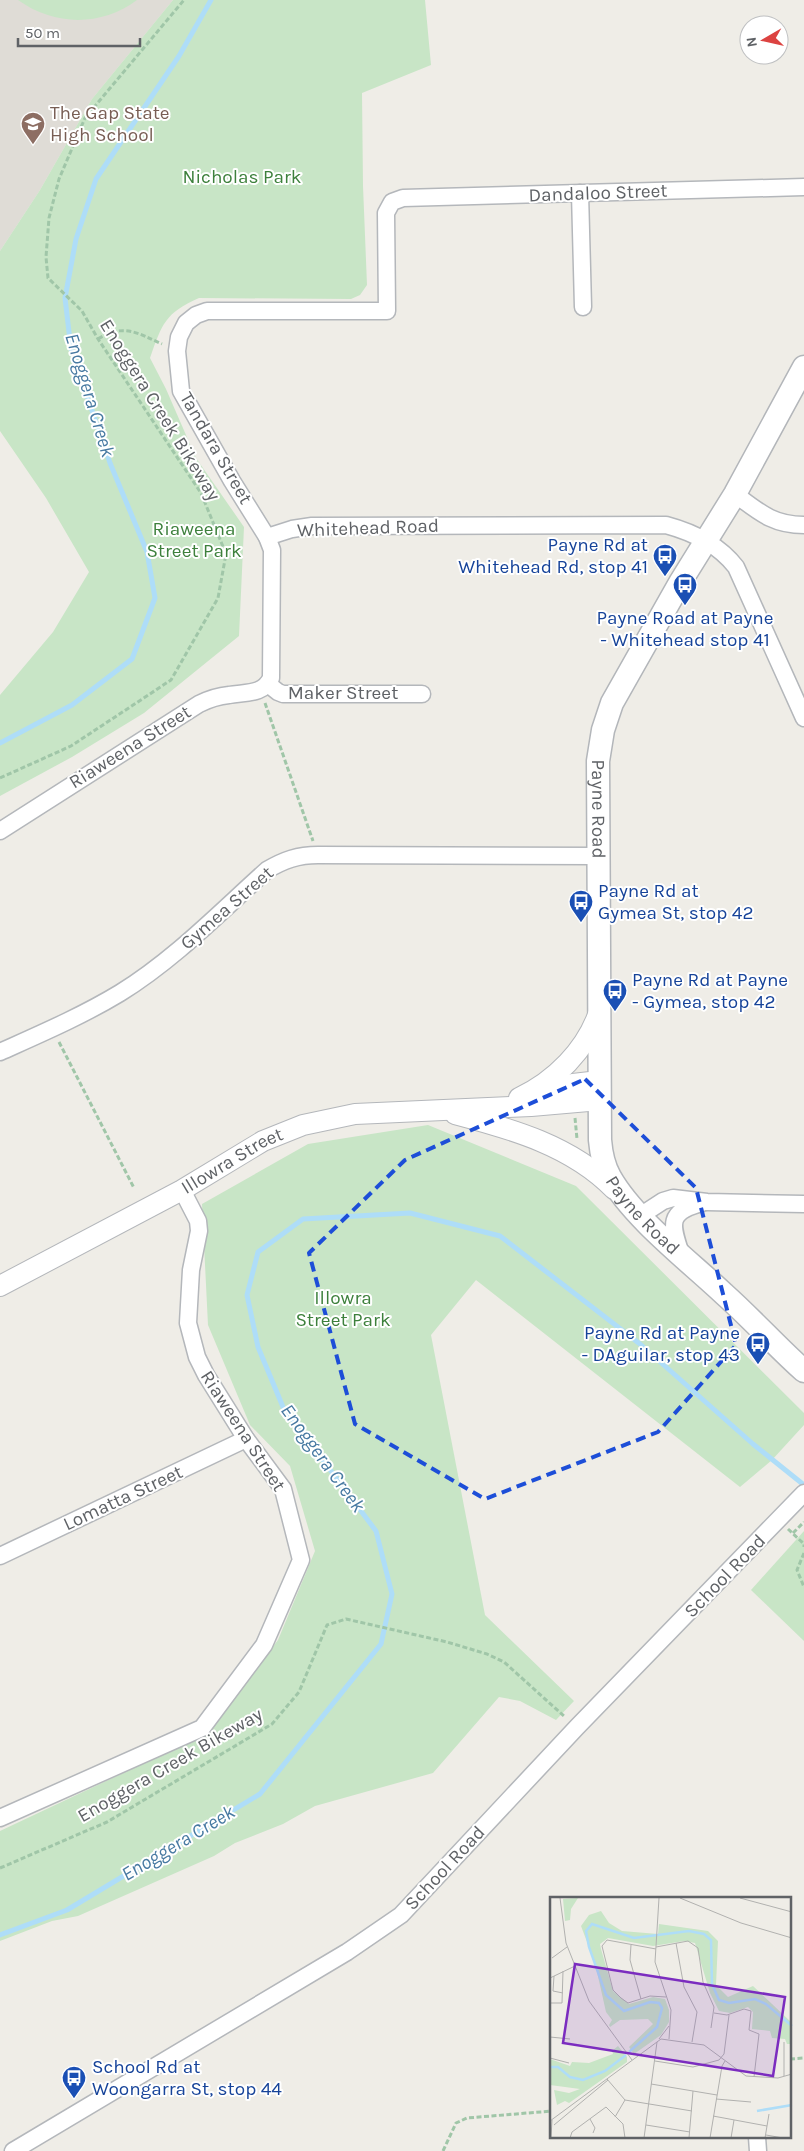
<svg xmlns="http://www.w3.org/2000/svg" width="804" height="2151" font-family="Karla,sans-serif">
  <rect width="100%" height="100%" fill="#efede7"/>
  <polygon fill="#dfdcd6" points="0,0 173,0 92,99 40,190 0,251"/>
  <g fill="#c8e5c6">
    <path d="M 18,0 L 137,0 C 101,27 54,26 18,0 Z"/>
    <path d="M 173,0 L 425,0 L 431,65 L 362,93 L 363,186 L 367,285 L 360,295 L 351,299 L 199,298 C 165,313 162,324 150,358 L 166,389 L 196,458 L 244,527 L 239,636 L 144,713 L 72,757 L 0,796 L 0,695 L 53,632 L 89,572 L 46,498 L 0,431 L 0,251 L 40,190 L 92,99 Z"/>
    <polygon points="428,1125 576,1186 804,1413 804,1425 772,1460 740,1487 476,1280 431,1335 485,1615 574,1701 556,1720 520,1701 499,1697 433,1773 315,1806 283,1824 235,1843 214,1856 78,1916 52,1921 0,1941 0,1831 206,1734 278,1640 315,1551 290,1466 250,1425 208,1325 202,1204 308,1144"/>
    <polygon points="804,1531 804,1641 751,1590"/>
  </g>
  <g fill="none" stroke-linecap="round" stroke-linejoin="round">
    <g stroke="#aeddf8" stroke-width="5">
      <polyline points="0,743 72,705 132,659 155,598 147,552 110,463 71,349 65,298 76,239 96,179 179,56 211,0"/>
      <polyline points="0,1935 67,1910 260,1794 381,1644 392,1594 376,1531 283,1407 258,1347 247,1295 258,1252 303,1219 410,1213 500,1236 640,1344 753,1444 804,1485"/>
    </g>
    <defs>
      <g id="minor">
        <polyline points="580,193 583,307"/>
        <path d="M 735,494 C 759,512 773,525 804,525"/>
        <path d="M 267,537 L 292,529 L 312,526 L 666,525 C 692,532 719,545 736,567 L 804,718"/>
        <polyline points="268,684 278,692 283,694 422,694"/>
        <path d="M 0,831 L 199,704 C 209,699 218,696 229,695 C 246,692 263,695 271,678 L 272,550 L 267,537 L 232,481 L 181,391 L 177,351 L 179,337 L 186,323 L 196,315 L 207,311 L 387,311 L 386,213 L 392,202 L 403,198 L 804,187"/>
        <path d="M 0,1052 C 40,1034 82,1016 120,993 C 175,959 220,912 267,870 C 284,860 298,855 318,855 L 598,856"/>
        <polyline points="640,1216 663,1201 673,1198 707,1202 804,1204"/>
        <path d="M 681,1254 C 671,1224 667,1212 702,1203"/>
        <polyline points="0,1556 246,1439"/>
        <polyline points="0,1818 202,1728 264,1645 301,1560 283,1489 246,1439 206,1375 197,1357 188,1323 191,1270 199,1231 198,1221 182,1190"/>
        <polyline points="757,2137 758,2151"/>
        <polyline points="13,2151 347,1952 401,1915 577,1727 804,1493"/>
      </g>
      <g id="tertiary">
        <polyline points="539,1092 573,1084 599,1081"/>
        <path d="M 519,1098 C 555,1081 586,1050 599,1012"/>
        <path d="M 455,1114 C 512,1129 572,1146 614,1189"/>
        <path id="s1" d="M 0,1286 L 182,1190 L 263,1141 L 303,1125 L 355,1114 L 531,1106 L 600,1100"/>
      </g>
      <g id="secondary">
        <path id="s2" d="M 804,367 L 735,494 L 681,581 L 612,703 L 603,730 L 598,761 L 600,1140 C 601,1152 603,1165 610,1177 C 633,1218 689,1261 724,1294 C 752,1319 777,1347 804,1371"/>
      </g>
    </defs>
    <use href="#minor" stroke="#b4b7bb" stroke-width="19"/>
    <use href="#tertiary" stroke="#b4b7bb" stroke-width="22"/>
    <use href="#secondary" stroke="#b3b6ba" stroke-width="25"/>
    <g stroke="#a0c6a8" stroke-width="3" stroke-dasharray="5 2.5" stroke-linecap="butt">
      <path d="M 98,339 C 123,323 138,333 162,344"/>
      <polyline points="265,703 313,841"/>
      <polyline points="0,778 71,746 171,680 218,598 226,554 201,493 98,339 82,311 48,278 46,257 49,218 59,179 85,118 184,0"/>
      <polyline points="59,1042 134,1188"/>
      <polyline points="575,1118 577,1139"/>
      <polyline points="788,1529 804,1544 804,1547"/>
      <polyline points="793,1533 804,1522"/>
      <polyline points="804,1553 797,1570 804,1587"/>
      <polyline points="0,1868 107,1822 272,1724 299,1692 327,1625 346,1619 447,1642 487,1654 504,1662 565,1717"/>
      <polyline points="790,2059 804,2058"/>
      <polyline points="443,2151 456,2123 467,2118 552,2111"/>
    </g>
    <use href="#minor" stroke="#fff" stroke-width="16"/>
    <use href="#tertiary" stroke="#fff" stroke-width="20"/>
    <use href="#secondary" stroke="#fff" stroke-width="22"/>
  </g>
  <path fill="none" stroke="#1d4ed8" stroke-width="4" stroke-dasharray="10 6" stroke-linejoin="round" d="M 585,1079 L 696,1188 L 736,1345 L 658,1432 L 485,1499 L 355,1424 L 309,1253 L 405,1160 Z"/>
  <defs>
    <symbol id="school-pin" viewBox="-11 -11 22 30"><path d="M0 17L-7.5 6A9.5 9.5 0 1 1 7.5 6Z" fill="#8d6e63" stroke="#fff"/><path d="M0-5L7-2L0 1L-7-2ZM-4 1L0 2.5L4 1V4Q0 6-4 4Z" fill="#fff"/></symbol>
    <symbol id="bus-pin" viewBox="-11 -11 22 30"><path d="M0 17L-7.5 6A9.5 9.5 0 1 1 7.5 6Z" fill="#1a4fb4" stroke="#fff"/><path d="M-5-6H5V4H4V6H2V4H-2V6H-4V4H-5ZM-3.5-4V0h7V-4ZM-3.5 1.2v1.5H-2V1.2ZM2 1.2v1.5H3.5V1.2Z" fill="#fff"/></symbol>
  </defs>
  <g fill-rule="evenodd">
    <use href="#school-pin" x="19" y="110" width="28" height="38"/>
    <use href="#bus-pin" x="651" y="542" width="28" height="38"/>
    <use href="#bus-pin" x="671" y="571" width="28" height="38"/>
    <use href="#bus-pin" x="567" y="888" width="28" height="38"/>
    <use href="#bus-pin" x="601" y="977" width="28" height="38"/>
    <use href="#bus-pin" x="744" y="1330" width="28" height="38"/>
    <use href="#bus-pin" x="60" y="2064" width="28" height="38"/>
  </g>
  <g text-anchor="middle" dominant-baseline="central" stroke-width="4" stroke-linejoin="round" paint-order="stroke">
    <g font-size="19" fill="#785e54" stroke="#fff" text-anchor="start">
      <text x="50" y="113">The Gap State<tspan x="50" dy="22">High School</tspan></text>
    </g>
    <g font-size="19" fill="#3d803c" stroke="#fff">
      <text x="242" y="177">Nicholas Park</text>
      <text x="194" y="529">Riaweena<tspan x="194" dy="22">Street Park</tspan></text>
      <text x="343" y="1298">Illowra<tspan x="343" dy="22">Street Park</tspan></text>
    </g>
    <g font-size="19" fill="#5f6266" stroke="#fff">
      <text transform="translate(598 193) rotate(-2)">Dandaloo Street</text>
      <text transform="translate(160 410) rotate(58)">Enoggera Creek Bikeway</text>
      <text transform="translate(216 448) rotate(60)">Tandara Street</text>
      <text transform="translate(368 528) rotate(-2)">Whitehead Road</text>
      <text x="343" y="693">Maker Street</text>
      <text transform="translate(130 747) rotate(-32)">Riaweena Street</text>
      <text stroke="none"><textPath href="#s2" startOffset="495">Payne Road</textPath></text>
      <text transform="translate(227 908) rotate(-41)">Gymea Street</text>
      <text stroke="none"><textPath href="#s1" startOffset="264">Illowra Street</textPath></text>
      <text stroke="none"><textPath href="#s2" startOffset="915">Payne Road</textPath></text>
      <text transform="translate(243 1431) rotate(57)">Riaweena Street</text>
      <text transform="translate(123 1498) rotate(-25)">Lomatta Street</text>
      <text transform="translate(725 1576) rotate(-46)">School Road</text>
      <text transform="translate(170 1765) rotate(-30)">Enoggera Creek Bikeway</text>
      <text transform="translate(445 1868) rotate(-47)">School Road</text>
    </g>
    <g font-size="19" fill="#164399" stroke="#fff" text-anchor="start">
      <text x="648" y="545" text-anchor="end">Payne Rd at<tspan x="648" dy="22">Whitehead Rd, stop 41</tspan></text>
      <text x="685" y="618" text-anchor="middle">Payne Road at Payne<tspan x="685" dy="22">- Whitehead stop 41</tspan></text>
      <text x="598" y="891">Payne Rd at<tspan x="598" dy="22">Gymea St, stop 42</tspan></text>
      <text x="632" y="980">Payne Rd at Payne<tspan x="632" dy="22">- Gymea, stop 42</tspan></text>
      <text x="740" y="1333" text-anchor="end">Payne Rd at Payne<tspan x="740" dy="22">- DAguilar, stop 43</tspan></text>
      <text x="92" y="2067">School Rd at<tspan x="92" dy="22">Woongarra St, stop 44</tspan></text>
    </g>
    <g font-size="20" font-style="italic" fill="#487aa2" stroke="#fff">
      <text transform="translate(90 395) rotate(73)">Enoggera Creek</text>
      <text transform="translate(323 1458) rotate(54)">Enoggera Creek</text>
      <text transform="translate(178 1843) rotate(-31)">Enoggera Creek</text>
    </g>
  </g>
  <g transform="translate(550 1897)">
    <rect width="241" height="241" fill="#efede7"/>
    <path d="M 28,1 L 21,12 L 20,23 L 15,24 L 13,2 ZM 51,14 L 59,26 L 72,34 L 108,37 L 109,27 L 158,34 L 168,44 L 166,88 L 178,100 L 203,89 L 241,125 L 241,147 L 237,147 L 235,142 L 222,141 L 220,134 L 202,132 L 203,115 L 198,110 L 180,116 L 169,114 L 160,96 L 145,46 L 134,44 L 103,49 L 58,41 L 50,47 L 51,52 L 63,94 L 79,107 L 103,100 L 115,102 L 119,113 L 119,125 L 111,138 L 84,157 L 79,150 L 103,127 L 98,122 L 70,123 L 60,130 L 59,128 L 62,123 L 56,115 L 45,66 L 31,29 L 39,18 ZM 68,149 L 77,160 L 77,165 L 19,206 L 15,204 L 7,208 L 4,193 L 19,196 L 30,192 L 0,188 L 0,162 L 20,169 L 22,165 L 39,166 L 63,157 L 62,154 Z" fill="#c8e5c6"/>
    <path fill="none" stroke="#aeddf8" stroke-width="2.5" d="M 79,155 L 107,130 L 112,111 L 109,106 L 100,105 L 74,114 L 56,98 L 39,50 L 36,34 L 42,27 L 84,41 L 139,34 L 154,37 L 161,43 L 162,87 L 169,103 L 179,106 L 205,102 L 216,107 L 242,129M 0,170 L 8,170 L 20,180 L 33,183 L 55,174 L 76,158M 207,214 L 242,208"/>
    <path fill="none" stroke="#b1b1af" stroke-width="1" d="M 10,1 L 16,46 L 39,104 L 82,163M 109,1 L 105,65 L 121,113 L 119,142M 130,1 L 191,26 L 242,41M 190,1 L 242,15M 126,46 L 134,90 L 147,115 L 142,145M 81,48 L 80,63 L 91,102M 106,50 L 138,44 L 148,51 L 153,85 L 164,110 L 161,131M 106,52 L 57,43 L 52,49 L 63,93 L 71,101 L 78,106 L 100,99 L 116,100M 2,61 L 17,50M 4,79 L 3,94 L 13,96M 0,81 L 25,69M 0,106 L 12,106 L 13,74M 164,116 L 177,118 L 194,112 L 201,114 L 199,133 L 209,137 L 204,180M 0,140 L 20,142M 109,142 L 119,129M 234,145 L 234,179M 0,161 L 19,166M 105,164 L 143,170 L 169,163 L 174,157 L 179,118M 57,182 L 75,203 L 142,214M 101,187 L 167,198M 166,202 L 201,205M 163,219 L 217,229M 65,220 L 75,203M 40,222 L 45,231 L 43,236M 0,224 L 111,142 L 154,148 L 196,179 L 228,181 L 242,177M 4,228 L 58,183M 96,228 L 140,235M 216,238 L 233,241M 1,241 L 2,223M 20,241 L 22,235 L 56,210 L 73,227 L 75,241M 94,241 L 107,145M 139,241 L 143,194M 160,241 L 172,169 L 175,164M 181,241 L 184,223M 215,241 L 219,217"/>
    <path fill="#7b2cbf" fill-opacity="0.15" stroke="#7b2cbf" stroke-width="2.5" d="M 25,67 L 235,100 L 223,179 L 13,146 Z"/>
    <rect width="241" height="241" fill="none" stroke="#5f6266" stroke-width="2.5"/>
  </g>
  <g transform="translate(764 40) rotate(261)"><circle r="24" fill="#ffffff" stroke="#bfc0c2"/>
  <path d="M0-4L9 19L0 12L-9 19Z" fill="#dc4341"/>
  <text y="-8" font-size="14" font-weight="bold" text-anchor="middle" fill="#5f6266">N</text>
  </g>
  <path d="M18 38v8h122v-8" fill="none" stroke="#5f6266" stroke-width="2.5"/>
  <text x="25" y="38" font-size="15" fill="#5f6266" stroke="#ffffff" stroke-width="4" paint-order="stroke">50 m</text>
</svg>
